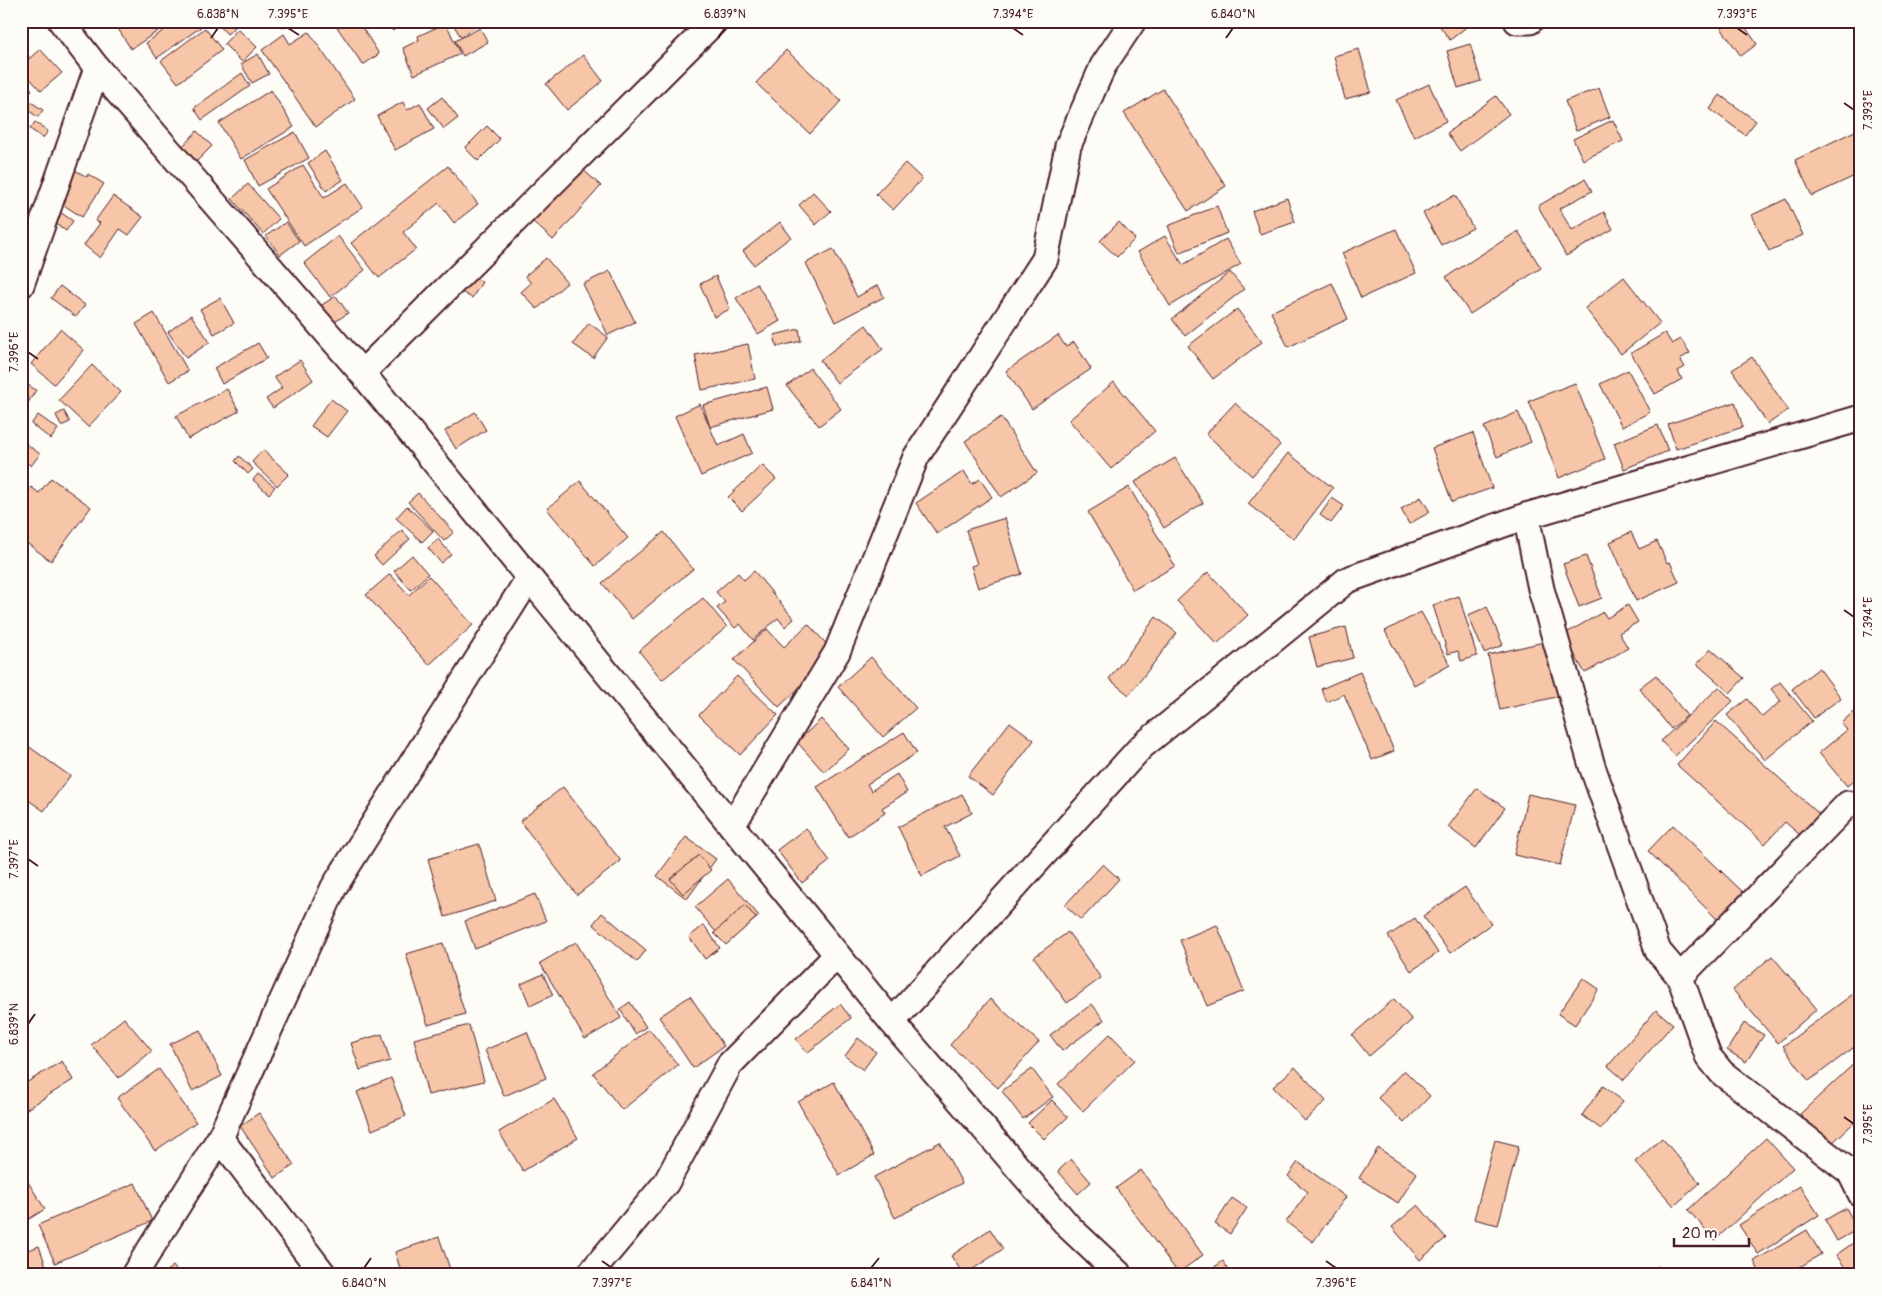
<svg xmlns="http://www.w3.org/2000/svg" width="1882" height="1296" font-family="Pangolin,sans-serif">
  <rect width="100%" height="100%" fill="#fdfcf7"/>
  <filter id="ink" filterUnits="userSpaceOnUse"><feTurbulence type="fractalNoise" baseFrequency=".02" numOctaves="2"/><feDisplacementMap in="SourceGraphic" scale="10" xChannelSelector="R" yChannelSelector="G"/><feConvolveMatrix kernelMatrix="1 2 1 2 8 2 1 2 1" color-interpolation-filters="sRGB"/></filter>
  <g filter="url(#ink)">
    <g fill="#f7c5a7" stroke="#4a1f2b">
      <polygon points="113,21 173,21 131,49"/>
      <polygon points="177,21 197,21 201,27 157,58 146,43"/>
      <polygon points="215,21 242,21 227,34"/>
      <polygon points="281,21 304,21 282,27"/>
      <polygon points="346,21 358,21 379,54 363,65 337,27"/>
      <polygon points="383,21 403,21 393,31"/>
      <polygon points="451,21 484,21 461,37"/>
      <polygon points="1436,21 1474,21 1450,40"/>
      <polygon points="1716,21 1741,21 1757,44 1741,56"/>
      <polygon points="446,23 460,54 414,75 403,48 419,40 418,36"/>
      <polygon points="205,28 222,50 178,83 161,61"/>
      <polygon points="480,28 488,42 463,56 455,41"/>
      <polygon points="238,29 257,47 242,62 224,44"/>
      <polygon points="309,32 355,99 316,127 262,50 284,34 290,44"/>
      <polygon points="21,44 29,57 21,61"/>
      <polygon points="1470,44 1481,81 1458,88 1447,51"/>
      <polygon points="40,49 62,73 41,91 21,68 21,66"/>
      <polygon points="1359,49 1371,92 1345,99 1334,56"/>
      <polygon points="786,50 841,101 810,134 756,83"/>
      <polygon points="258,54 269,74 252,83 241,64"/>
      <polygon points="583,55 603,81 567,110 546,84"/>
      <polygon points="242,73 250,86 202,120 194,108"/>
      <polygon points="21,77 32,90 21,98"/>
      <polygon points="1429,84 1446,121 1414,137 1396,100"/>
      <polygon points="1599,88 1610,117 1576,131 1565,101"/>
      <polygon points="1163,89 1226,186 1188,211 1124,113"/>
      <polygon points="271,90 294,127 241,159 219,123"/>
      <polygon points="1720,95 1756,121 1745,135 1710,109"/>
      <polygon points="1496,96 1509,114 1460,151 1447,133"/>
      <polygon points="442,97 458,118 444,129 428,108"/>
      <polygon points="31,102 43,110 38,117 26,109"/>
      <polygon points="403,102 407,110 420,103 434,129 395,150 377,116"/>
      <polygon points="1613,120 1623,141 1583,160 1573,139"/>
      <polygon points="35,122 48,131 43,138 30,129"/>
      <polygon points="487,126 500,139 478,161 465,148"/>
      <polygon points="1861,128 1861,173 1812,196 1795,160"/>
      <polygon points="197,131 212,146 196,162 182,147"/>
      <polygon points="295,132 309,158 258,186 245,160"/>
      <polygon points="325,151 343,180 326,191 308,163"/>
      <polygon points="905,163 922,179 893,210 876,194"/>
      <polygon points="303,165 324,198 347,183 363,207 304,246 266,189"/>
      <polygon points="448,166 478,204 454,223 439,203 403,232 416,249 379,278 351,243"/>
      <polygon points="579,166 601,186 553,240 531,220"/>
      <polygon points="75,170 87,177 88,174 104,184 82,217 56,200"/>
      <polygon points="1585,179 1592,191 1559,209 1572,230 1604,212 1613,229 1566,256 1538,206"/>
      <polygon points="248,184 279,219 263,234 232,199"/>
      <polygon points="813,192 831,211 816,225 799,205"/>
      <polygon points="1455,195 1473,228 1441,245 1423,213"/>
      <polygon points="113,196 143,217 129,235 120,229 100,258 84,245 100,223 95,221"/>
      <polygon points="1287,198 1295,222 1260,234 1252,211"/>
      <polygon points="1786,199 1803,235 1769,251 1752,215"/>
      <polygon points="1217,206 1227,233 1179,253 1168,226"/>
      <polygon points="60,212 73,221 66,231 53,222"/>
      <polygon points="286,222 299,241 280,255 266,236"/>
      <polygon points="780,222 791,237 754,265 743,251"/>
      <polygon points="1119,222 1135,239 1117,257 1100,241"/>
      <polygon points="1396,229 1416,273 1361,298 1342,253"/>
      <polygon points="1518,231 1541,268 1470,314 1446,277"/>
      <polygon points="338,236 365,270 330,297 304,263"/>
      <polygon points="1165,236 1183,265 1226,239 1241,264 1170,306 1138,252"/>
      <polygon points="833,249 857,297 878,285 884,297 835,322 806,263"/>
      <polygon points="546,258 567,283 537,309 521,292 531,283 525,276"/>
      <polygon points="610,271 635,322 608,335 583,284"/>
      <polygon points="1230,272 1244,289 1185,336 1172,319"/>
      <polygon points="466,273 482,282 472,298 456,289"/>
      <polygon points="716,276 730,309 714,317 700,284"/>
      <polygon points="1624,277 1660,323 1621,354 1585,308"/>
      <polygon points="1332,283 1348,319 1288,347 1271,312"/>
      <polygon points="757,284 780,321 758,334 736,298"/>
      <polygon points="60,286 85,305 76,317 51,298"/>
      <polygon points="336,296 348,313 329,326 317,308"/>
      <polygon points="220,298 234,323 214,334 200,309"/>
      <polygon points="1237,309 1262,342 1213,379 1188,346"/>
      <polygon points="154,313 188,371 169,382 136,324"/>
      <polygon points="191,315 210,342 186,358 168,332"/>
      <polygon points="589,323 608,337 593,358 573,344"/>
      <polygon points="866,325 883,349 837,383 820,360"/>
      <polygon points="60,329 84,350 54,384 31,364"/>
      <polygon points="799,329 801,341 777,347 774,335"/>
      <polygon points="1665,333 1672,344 1681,339 1690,353 1680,359 1685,367 1678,371 1682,379 1655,394 1631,353"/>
      <polygon points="1058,335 1066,347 1074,342 1091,369 1032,409 1006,371"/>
      <polygon points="258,343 267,358 222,384 214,368"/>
      <polygon points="748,344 755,379 702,390 695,355"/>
      <polygon points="1752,357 1788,410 1768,424 1732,370"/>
      <polygon points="300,360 313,380 273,408 266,399 282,388 274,377"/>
      <polygon points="92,365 121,392 88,427 59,400"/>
      <polygon points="810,368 841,409 819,426 787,386"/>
      <polygon points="1628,370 1650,412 1622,427 1600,384"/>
      <polygon points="21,381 36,390 26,406 21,402"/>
      <polygon points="1114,382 1155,431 1111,469 1069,420"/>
      <polygon points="1575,383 1605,459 1559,478 1529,401"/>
      <polygon points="767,387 773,409 710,427 703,405"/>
      <polygon points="227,389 239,411 188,439 176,416"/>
      <polygon points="331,399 347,411 327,437 311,426"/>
      <polygon points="1735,402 1743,427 1676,449 1668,424"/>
      <polygon points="1235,403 1280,445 1252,476 1206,434"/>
      <polygon points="700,404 718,446 744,434 752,453 701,476 675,416"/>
      <polygon points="64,411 70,422 61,426 56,415"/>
      <polygon points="475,412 486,430 456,449 445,431"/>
      <polygon points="1518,412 1531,442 1497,457 1484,427"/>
      <polygon points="38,415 58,429 51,439 31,424"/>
      <polygon points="1001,417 1037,473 1001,497 965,441"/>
      <polygon points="1658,425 1668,451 1624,469 1614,443"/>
      <polygon points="1473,433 1492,488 1452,502 1432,448"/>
      <polygon points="21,440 40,454 31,466 21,458"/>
      <polygon points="263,450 289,474 277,486 252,462"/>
      <polygon points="1288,453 1333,488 1294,539 1248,504"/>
      <polygon points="239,456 253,469 248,474 235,461"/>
      <polygon points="1175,458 1203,503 1164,528 1135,482"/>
      <polygon points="762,465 776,479 742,511 728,497"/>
      <polygon points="964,471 972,484 980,479 992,497 937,534 916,503"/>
      <polygon points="258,474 275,487 269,494 253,480"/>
      <polygon points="51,478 91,507 51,561 21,539 21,518 24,514 21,512 21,500 31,487 39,493"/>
      <polygon points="580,481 628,538 595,566 547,509"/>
      <polygon points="1129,487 1175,566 1133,590 1088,512"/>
      <polygon points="418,493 454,532 444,541 408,502"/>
      <polygon points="1421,497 1430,512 1409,524 1401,509"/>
      <polygon points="1332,498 1344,506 1331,523 1320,515"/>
      <polygon points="407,506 433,531 422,542 396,518"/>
      <polygon points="1005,518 1022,574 978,588 971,566 977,564 966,530"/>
      <polygon points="402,530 410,539 382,565 374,556"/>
      <polygon points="664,532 693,569 632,619 602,583"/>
      <polygon points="1631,532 1639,549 1657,541 1667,563 1670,562 1679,582 1636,601 1610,542"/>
      <polygon points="438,539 451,554 441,563 428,548"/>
      <polygon points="412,555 428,574 411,590 394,571"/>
      <polygon points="1586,556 1602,598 1579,607 1563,564"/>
      <polygon points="754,571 794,619 785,627 778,618 753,640 740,624 735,628 717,608 725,602 716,592 738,573 744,580"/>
      <polygon points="1208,572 1248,615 1217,644 1177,601"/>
      <polygon points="390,574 409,595 429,576 473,625 429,665 366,595"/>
      <polygon points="1459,596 1477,656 1461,661 1458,651 1448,654 1433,605"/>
      <polygon points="703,598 727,627 662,680 639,651"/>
      <polygon points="1628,605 1638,622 1619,633 1628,648 1585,673 1563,635 1603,612 1607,618"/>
      <polygon points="1487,607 1503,645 1484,653 1468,615"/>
      <polygon points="1421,612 1450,665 1414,685 1385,631"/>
      <polygon points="1156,617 1177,633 1129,695 1109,679"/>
      <polygon points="808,624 835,653 779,707 734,660 767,629 784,647"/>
      <polygon points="1346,627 1353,658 1317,667 1309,637"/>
      <polygon points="1548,641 1560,696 1500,710 1488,655"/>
      <polygon points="1711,649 1744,678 1730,693 1697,664"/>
      <polygon points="871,657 916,708 883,737 838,687"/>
      <polygon points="1819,668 1841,698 1814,718 1792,689"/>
      <polygon points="1360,672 1394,751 1372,760 1344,694 1327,702 1321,689"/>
      <polygon points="1656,675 1687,716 1671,729 1639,688"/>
      <polygon points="737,676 778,715 740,755 699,715"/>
      <polygon points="1780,682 1812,721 1765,760 1727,715 1747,699 1762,717 1781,701 1771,689"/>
      <polygon points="1719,687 1733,701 1675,756 1661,741"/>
      <polygon points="1859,707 1861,709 1861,775 1847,786 1819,753 1847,730 1841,723"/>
      <polygon points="821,719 849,749 824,772 797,742"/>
      <polygon points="1716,721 1819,814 1800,835 1785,822 1765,844 1677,765"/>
      <polygon points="1010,722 1034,740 993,795 968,776"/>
      <polygon points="904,732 917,753 867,784 871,791 897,774 907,792 882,808 885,813 848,837 817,787"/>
      <polygon points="21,741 70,776 44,811 21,795"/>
      <polygon points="563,787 621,861 577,895 520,821"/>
      <polygon points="1477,788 1505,808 1476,848 1448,827"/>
      <polygon points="962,794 972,813 945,827 960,856 922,876 898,827"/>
      <polygon points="1528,794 1575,805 1560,865 1514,855"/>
      <polygon points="1673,825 1744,893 1718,920 1648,851"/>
      <polygon points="806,828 830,861 802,883 777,850"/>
      <polygon points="686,837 716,859 687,899 657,876"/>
      <polygon points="479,844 496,901 445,917 428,859"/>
      <polygon points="699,855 711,870 683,894 670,879"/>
      <polygon points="1103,864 1119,879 1081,920 1065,905"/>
      <polygon points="728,879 759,916 726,944 695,907"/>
      <polygon points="1465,887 1491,924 1450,953 1423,916"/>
      <polygon points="535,894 546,921 475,949 465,921"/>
      <polygon points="745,905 756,918 726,945 714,933"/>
      <polygon points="602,913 646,950 637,962 593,924"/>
      <polygon points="1415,918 1438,953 1411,971 1388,936"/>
      <polygon points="704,925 720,948 705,959 689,937"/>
      <polygon points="1217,925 1244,991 1207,1006 1180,940"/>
      <polygon points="1068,932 1101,978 1067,1003 1034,957"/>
      <polygon points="576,942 621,1018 585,1039 540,963"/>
      <polygon points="443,943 465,1014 428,1025 406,954"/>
      <polygon points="1772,956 1817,1009 1778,1043 1733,990"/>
      <polygon points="543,974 553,995 530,1006 521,984"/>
      <polygon points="1583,978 1599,989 1575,1025 1558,1014"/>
      <polygon points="1857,991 1861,997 1861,1042 1809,1081 1783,1046"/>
      <polygon points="690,996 724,1046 693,1068 659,1017"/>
      <polygon points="990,999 1039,1042 998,1088 950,1045"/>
      <polygon points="1394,999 1412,1020 1369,1056 1352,1035"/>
      <polygon points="630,1002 646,1027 635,1034 620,1009"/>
      <polygon points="840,1004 851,1018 807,1053 796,1039"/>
      <polygon points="1092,1004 1104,1020 1062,1051 1050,1035"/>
      <polygon points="1656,1010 1673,1024 1624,1080 1608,1066"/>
      <polygon points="124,1018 152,1051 119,1078 91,1045"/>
      <polygon points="1744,1023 1764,1035 1746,1062 1727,1050"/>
      <polygon points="469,1025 484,1081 428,1095 414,1039"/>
      <polygon points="649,1029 678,1065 622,1110 593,1073"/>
      <polygon points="200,1030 222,1076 192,1091 170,1044"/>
      <polygon points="527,1032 546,1078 504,1096 485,1050"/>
      <polygon points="382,1034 390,1061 360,1070 351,1043"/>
      <polygon points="1110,1034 1135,1060 1083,1111 1058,1084"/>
      <polygon points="858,1038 876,1052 863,1070 845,1056"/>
      <polygon points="1861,1057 1861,1116 1830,1145 1800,1114"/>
      <polygon points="62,1061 73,1080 22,1112 21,1086"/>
      <polygon points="1295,1067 1326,1101 1305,1121 1273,1087"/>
      <polygon points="159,1069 196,1122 155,1151 117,1098"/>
      <polygon points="1032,1069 1053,1097 1023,1119 1002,1091"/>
      <polygon points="1404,1070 1430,1096 1404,1123 1378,1098"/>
      <polygon points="391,1078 406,1116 372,1130 357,1092"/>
      <polygon points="834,1082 874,1155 839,1175 798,1102"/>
      <polygon points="1603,1086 1623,1101 1601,1129 1582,1115"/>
      <polygon points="554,1099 578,1138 523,1171 499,1132"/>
      <polygon points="1052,1100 1068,1117 1044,1139 1028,1123"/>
      <polygon points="259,1113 294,1165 275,1178 240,1126"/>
      <polygon points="1662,1138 1700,1183 1674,1206 1635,1162"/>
      <polygon points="1766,1138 1793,1168 1715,1240 1688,1210"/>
      <polygon points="1495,1140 1519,1146 1498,1225 1474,1219"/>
      <polygon points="940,1142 962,1183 895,1218 874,1177"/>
      <polygon points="1378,1148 1417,1173 1398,1203 1359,1178"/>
      <polygon points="1071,1159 1091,1182 1078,1194 1058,1171"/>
      <polygon points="1298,1162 1346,1197 1313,1242 1286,1222 1308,1192 1288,1176"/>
      <polygon points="1141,1170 1203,1255 1178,1273 1116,1188"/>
      <polygon points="21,1171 45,1209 21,1224"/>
      <polygon points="135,1183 152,1221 55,1263 38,1225"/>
      <polygon points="1800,1186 1819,1215 1758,1254 1739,1225"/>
      <polygon points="1232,1198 1247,1208 1230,1234 1215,1224"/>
      <polygon points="1418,1205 1446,1238 1420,1260 1392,1227"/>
      <polygon points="1846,1208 1858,1229 1837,1241 1825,1220"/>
      <polygon points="990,1229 1003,1249 964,1275 951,1256"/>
      <polygon points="1807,1230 1821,1254 1787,1275 1761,1275 1754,1261"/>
      <polygon points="439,1237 452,1275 402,1275 395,1252"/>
      <polygon points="1853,1243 1861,1253 1861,1265 1850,1274 1836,1255"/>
      <polygon points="39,1246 49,1275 21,1275 21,1253"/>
      <polygon points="1223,1261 1232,1275 1203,1275"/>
      <polygon points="173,1266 180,1275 161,1275"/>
      <polygon points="1659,1266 1666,1275 1648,1275"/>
    </g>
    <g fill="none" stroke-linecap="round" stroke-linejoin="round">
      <defs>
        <g id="minor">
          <polyline points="61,21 97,68 362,373 892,1022 1070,1228 1120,1275"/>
          <polyline points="1517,21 1530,21"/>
          <polyline points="21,285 97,68"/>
          <polyline points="362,373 715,21"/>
          <polyline points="1526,516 1541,589 1592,766 1658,951 1680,977"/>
          <polyline points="1848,804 1680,977 1708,1056 1722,1073 1850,1172 1861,1194"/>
          <polyline points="732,826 837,652 916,457 1045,259 1068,146 1103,66 1133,21"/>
          <polyline points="892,1022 1141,747 1347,580 1526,516 1861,418"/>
          <polyline points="220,1138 324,1275"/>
          <polyline points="134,1275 220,1138 334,887 529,578"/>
          <polyline points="589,1275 666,1183 730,1064 837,955"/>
        </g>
      </defs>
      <use href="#minor" stroke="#4a1f2b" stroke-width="29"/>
      <use href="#minor" stroke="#fdfcf7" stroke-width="25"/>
    </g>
  </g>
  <path fill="none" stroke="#4a1f2b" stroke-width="2" d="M 288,28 L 299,35M 1013,28 L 1023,35M 1737,28 L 1747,35M 211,38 L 218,28M 718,38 L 725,28M 1226,38 L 1233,28M 1844,103 L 1854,110M 28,352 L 38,359M 1844,610 L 1854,617M 28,859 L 38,866M 28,1024 L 35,1014M 1844,1117 L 1854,1124M 602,1261 L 612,1268M 1326,1261 L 1336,1268M 364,1268 L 371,1258M 871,1268 L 879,1258"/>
  <rect width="1882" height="1296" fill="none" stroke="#fdfcf7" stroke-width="55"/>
  <path d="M1674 1238v8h75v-8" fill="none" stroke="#4a1f2b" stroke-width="2.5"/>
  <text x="1682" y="1238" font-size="15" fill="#4a1f2b" stroke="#fdfcf7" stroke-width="4" paint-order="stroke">20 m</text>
  <rect x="28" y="28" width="1826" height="1240" fill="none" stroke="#4a1f2b" stroke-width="2"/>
  <g font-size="12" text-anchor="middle" fill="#4a1f2b">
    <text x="218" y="18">6.838°N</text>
    <text x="288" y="18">7.395°E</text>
    <text x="725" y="18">6.839°N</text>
    <text x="1013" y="18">7.394°E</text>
    <text x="1233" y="18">6.840°N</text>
    <text x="1737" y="18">7.393°E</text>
    <text transform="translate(1868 110) rotate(-90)" y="4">7.393°E</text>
    <text transform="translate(14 352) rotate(-90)" y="4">7.396°E</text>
    <text transform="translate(1868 617) rotate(-90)" y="4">7.394°E</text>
    <text transform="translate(14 859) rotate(-90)" y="4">7.397°E</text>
    <text transform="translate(14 1024) rotate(-90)" y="4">6.839°N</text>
    <text transform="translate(1868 1124) rotate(-90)" y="4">7.395°E</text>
    <text x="364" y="1287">6.840°N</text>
    <text x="612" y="1287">7.397°E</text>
    <text x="871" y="1287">6.841°N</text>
    <text x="1336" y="1287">7.396°E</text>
  </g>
</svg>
